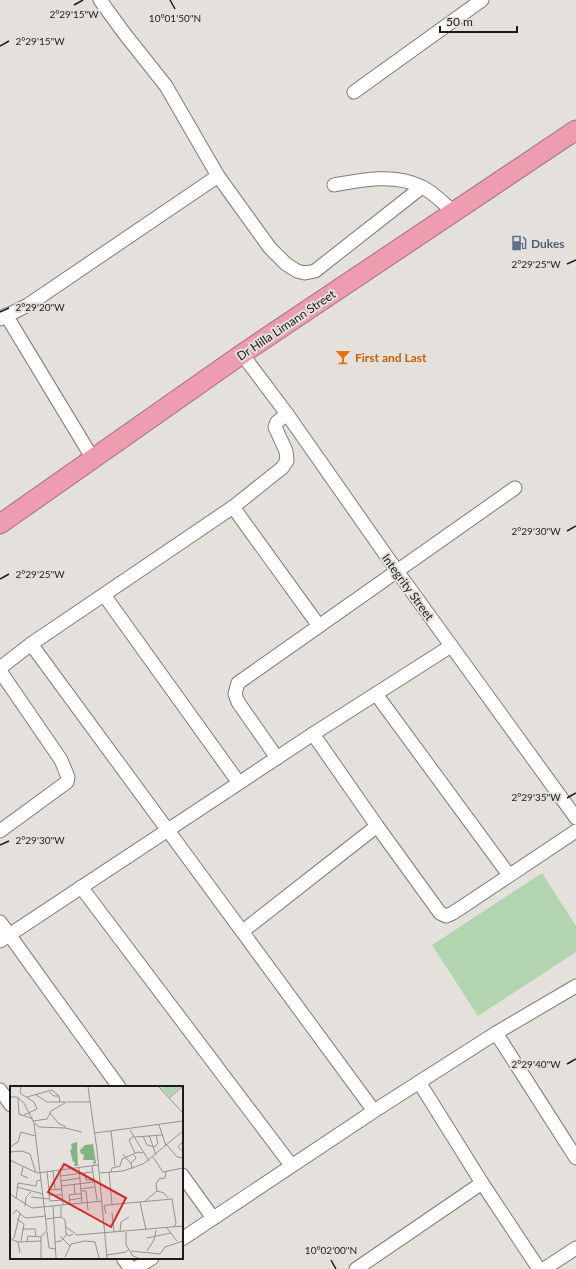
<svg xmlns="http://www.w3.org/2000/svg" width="576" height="1269" font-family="Lato,sans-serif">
  <rect width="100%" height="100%" fill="#e4e1dd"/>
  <polygon fill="#b2d5af" points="542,873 576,926 576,952 478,1016 432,945"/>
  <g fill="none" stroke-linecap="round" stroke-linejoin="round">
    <defs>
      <g id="minor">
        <polyline points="100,0 124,33 166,86 218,176 270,248 286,264 297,271 305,273 315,271 422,187"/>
        <polyline points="354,92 482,0"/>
        <path d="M 334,185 C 361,180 395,173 422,187 C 433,192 444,204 454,212"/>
        <polyline points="6,315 93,459"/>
        <polyline points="0,319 28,305 218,176"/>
        <polyline points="242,354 287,414 397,571 576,818"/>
        <polyline points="233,507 319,626"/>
        <polyline points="104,595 239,783"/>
        <polyline points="31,644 374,1111"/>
        <polyline points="0,668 31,644 233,507 282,468 287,461 286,451 275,427 277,422 287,414"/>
        <polyline points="0,671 61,760 68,777 67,782 0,831"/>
        <polyline points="376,694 509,875"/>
        <polyline points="277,758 238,702 235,694 238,683 515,488"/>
        <polyline points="377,826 440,913 446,916 453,913 576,831"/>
        <polyline points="81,887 291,1165"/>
        <polyline points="0,922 119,1087"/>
        <polyline points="243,931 377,826 313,734"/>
        <polyline points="0,941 313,734 451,646"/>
        <polyline points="496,1033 576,1158"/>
        <polyline points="419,1082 482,1183 539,1269"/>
        <polyline points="0,1090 11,1105"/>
        <polyline points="182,1175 213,1218"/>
        <polyline points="182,1239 374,1111 496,1033 576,986"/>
        <polyline points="123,1258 131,1269"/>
        <polyline points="135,1269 152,1258"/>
        <polyline points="356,1269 482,1183"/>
        <polyline points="544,1269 576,1248"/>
      </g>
      <polyline id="highway" points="0,524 242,354 576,130"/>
    </defs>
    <use href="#minor" stroke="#7f7c78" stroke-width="15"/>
    <use href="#highway" stroke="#a4707b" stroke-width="21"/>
    <use href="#minor" stroke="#fff" stroke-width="13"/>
    <use href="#highway" stroke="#ee9db0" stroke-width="19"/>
  </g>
  <path fill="none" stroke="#1c1b19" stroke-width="1.5" d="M 170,0 L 175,9M 74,5 L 83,0M 0,46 L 9,41M 567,264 L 576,260M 0,312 L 9,308M 567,531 L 576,526M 0,579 L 9,574M 567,798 L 576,793M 0,845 L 9,841M 567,1064 L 576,1059M 331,1260 L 336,1269"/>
  <defs>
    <symbol id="fuel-bare" viewBox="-9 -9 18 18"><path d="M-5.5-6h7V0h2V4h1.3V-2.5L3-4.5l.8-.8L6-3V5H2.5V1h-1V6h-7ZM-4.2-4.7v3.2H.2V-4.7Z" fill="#5c6f8a" stroke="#e4e1dd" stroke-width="2.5" paint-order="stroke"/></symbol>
    <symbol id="bar-bare" viewBox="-9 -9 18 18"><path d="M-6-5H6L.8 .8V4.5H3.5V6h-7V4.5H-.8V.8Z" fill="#e8710a" stroke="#e4e1dd" stroke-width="2.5" paint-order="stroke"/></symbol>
  </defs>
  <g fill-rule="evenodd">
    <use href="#fuel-bare" x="508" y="232" width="22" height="22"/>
    <use href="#bar-bare" x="332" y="346" width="22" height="22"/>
  </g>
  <g text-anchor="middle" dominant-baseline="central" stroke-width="4" stroke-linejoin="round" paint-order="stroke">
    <g font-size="12" font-weight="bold" fill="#4e5e75" stroke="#e4e1dd" text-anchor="start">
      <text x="531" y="243">Dukes</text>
    </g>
    <g font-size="12" fill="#1c1b19" stroke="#e4e1dd">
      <text transform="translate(286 325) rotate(-34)">Dr Hilla Limann Street</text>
      <text transform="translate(408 587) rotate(54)">Integrity Street</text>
    </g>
    <g font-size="12" font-weight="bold" fill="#c56008" stroke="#e4e1dd" text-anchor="start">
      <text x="355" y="357">First and Last</text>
    </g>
  </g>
  <g transform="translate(10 1086)">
    <rect width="173" height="173" fill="#e4e1dd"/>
    <path d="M 151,1 L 170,1 L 159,11 Z" fill="#b2d5af"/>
    <path d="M 67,56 L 68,80 L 64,80 L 65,76 L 63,76 L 60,64 L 62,63 L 61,58 ZM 83,58 L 86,77 L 83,79 L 84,74 L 73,74 L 74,68 L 71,68 L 70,64 L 75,59 Z" fill="#86b282"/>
    <path fill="none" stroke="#94928f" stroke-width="1" d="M 11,1 L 10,7 L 24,16 L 27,23 L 14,29M 78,1 L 87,64 L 97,172M 149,1 L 173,27M 39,6 L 44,10 L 49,10 L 50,16M 26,9 L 37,16 L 80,16M 0,11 L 7,11 L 14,17 L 24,37 L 37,144 L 31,151 L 31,172M 17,11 L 42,4 L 49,10M 8,12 L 9,28 L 23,33M 159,12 L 172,1M 40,27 L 48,37 L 56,41M 23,35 L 37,33 L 41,25 L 55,17M 24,37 L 29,41 L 55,42 L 72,46M 0,39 L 0,54M 149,39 L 156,60M 120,44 L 139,75M 101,45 L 105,80M 85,47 L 173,35M 139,49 L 146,69M 124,50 L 119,54 L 125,67M 133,50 L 137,59 L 145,61 L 148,57 L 146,49M 125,51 L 152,49M 173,55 L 168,61 L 173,66M 157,59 L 167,71 L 173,72M 0,61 L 8,56 L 11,46 L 25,50M 0,66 L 12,65 L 20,68 L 26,87M 113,68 L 121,78M 143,71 L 153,86 L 173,82M 0,74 L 27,87 L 88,79M 82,80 L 87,114M 13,81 L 11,89 L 18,92M 69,82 L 72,117M 122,83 L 121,77 L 126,72 L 124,69M 50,84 L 53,119M 43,85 L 45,104M 37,86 L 39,104M 99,86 L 102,118M 101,86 L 102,82 L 110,80 L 112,73 L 128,66 L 133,67M 75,87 L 76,94 L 83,94M 90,87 L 113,85 L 133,78 L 173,45M 50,90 L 82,86M 51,95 L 70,92M 64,99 L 65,108 L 72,108M 51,100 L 84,96M 7,101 L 33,108M 71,103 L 84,101M 71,105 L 76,105 L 78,124M 147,105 L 154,107 L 158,112M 0,108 L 22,122 L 92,115M 39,109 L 39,104 L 51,103M 52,109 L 39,109 L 40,115 L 52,114M 21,111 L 39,113M 6,113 L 8,97 L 26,100 L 27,95 L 31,94M 59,114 L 72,112M 135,115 L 147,105 L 146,98 L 149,93 L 155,92 L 156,86M 130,116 L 136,144M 60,118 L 59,109 L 65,108M 15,120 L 16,111 L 21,106M 43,120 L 46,172M 51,120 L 51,131 L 55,134 L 56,147 L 59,150 L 63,148M 102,127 L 104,146M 10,128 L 16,132 L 36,130M 96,128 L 94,120 L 97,119 L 162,113 L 166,137 L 164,141M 7,133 L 14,138 L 11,155M 36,133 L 51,131M 56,141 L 67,149 L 173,140M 157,142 L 167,155M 12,143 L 25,143 L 26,150M 37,146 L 39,162 L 46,163M 110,146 L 111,136 L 119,131M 116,146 L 116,159 L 123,170 L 128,172M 50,150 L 60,160M 137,152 L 161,147M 3,154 L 8,156 L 10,167M 0,155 L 4,152 L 10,127 L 6,124 L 3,128M 17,155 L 18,150 L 31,151M 8,156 L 31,155M 45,156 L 51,155 L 57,148M 121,165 L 150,168 L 155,161 L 173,155M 137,165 L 144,154 L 146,144M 97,169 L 116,166 L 119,163M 55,171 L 61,158 L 75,155 L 85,156 L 89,172"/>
    <path fill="#d62828" fill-opacity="0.15" stroke="#d62828" stroke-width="2" d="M 54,78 L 116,112 L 101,141 L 38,106 Z"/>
    <rect width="173" height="173" fill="none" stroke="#1c1b19" stroke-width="2"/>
  </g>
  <g font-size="10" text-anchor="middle" fill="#1c1b19" stroke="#e4e1dd" stroke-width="4" stroke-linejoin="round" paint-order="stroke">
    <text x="74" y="18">2°29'15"W</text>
    <text x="175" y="22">10°01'50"N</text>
    <text x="40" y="45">2°29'15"W</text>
    <text x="536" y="268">2°29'25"W</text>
    <text x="40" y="311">2°29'20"W</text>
    <text x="536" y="535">2°29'30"W</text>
    <text x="40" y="578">2°29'25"W</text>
    <text x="536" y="801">2°29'35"W</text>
    <text x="40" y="844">2°29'30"W</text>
    <text x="536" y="1068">2°29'40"W</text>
    <text x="331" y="1254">10°02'00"N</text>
  </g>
  <path d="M440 26v6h77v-6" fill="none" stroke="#1c1b19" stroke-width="2"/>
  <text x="446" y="26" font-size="12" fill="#1c1b19" stroke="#e4e1dd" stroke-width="3" paint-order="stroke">50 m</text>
</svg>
